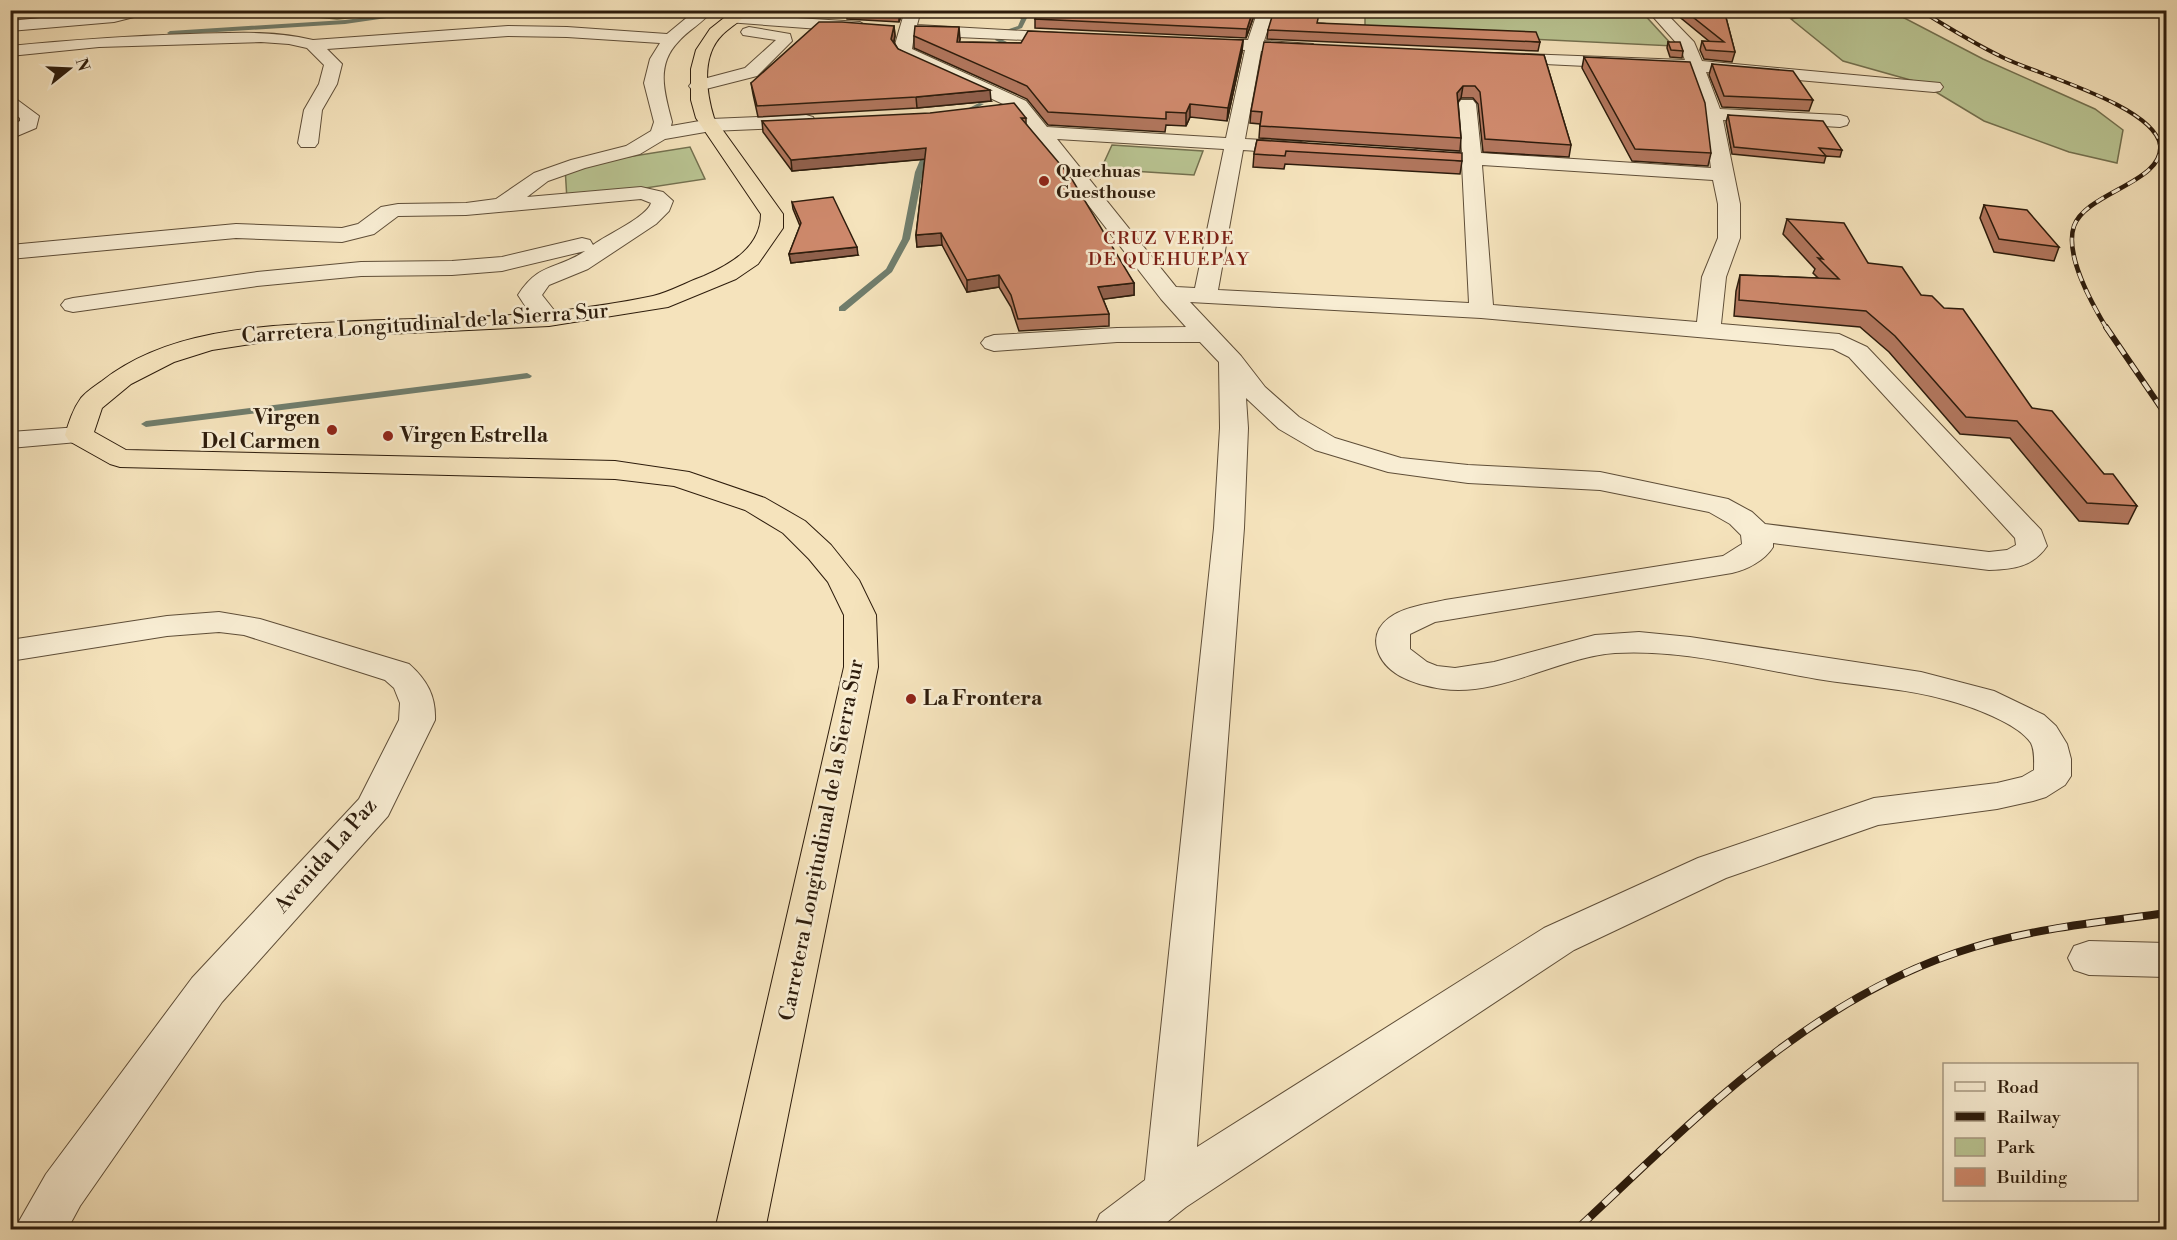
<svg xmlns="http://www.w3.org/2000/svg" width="2177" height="1240" font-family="'Libre Bodoni',serif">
  <rect width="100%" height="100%" fill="#f5e3bc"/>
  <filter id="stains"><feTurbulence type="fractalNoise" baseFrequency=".00333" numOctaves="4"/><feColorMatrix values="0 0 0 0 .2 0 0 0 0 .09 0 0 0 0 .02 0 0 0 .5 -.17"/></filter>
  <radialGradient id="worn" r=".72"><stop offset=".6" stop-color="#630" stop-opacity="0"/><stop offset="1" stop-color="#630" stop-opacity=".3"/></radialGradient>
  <g fill="#b9c492" stroke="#73704f" stroke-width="1.5">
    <polygon points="327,10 420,10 420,11 337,19 316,17"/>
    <polygon points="1365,11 1641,11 1673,46 1365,31"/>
    <polygon points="1830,11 1891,11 1983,59 2095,109 2123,130 2117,163 2069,152 1984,121 1921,83 1843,61 1791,19"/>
    <polygon points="1981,11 2118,11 2060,17"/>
    <polygon points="1112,145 1203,151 1194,175 1101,169"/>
    <polygon points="690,147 705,179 567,200 565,167"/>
  </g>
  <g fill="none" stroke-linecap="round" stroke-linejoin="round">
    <g fill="#707d6c" fill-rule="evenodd">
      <polygon points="423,10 442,10 345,24 170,35 167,33 170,31 345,20"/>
      <polygon points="1010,10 1017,10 1027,18 1022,28 1004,34 1001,39 1021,49 1021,51 1017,51 995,40 1000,32 1018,26 1021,19"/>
      <polygon points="979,103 984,104 972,110 967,109"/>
      <polygon points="930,144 934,146 923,172 910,239 892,272 845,311 839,311 839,307 886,269 902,239 915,172 926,146"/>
      <polygon points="527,373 532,376 530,378 479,385 146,427 141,424 146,421"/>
    </g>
    <defs>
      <g id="minor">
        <polygon points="122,10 152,10 150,13 114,22 10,31 10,21"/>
        <path d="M 696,10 L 713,10 C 703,23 688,30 678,42 C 655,66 665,94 672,122 L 671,126 L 711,119 L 806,115 L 813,117 L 815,121 L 813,125 L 806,127 L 711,131 L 665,139 L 640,154 L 585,168 L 548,181 L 527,197 L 641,187 L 663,192 L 673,201 L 669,211 L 656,224 L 588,269 L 549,285 L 542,295 L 561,319 L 558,324 C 538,329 528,310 518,295 C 539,262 557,270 585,251 L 502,271 L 452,275 L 361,276 L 257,286 L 73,312 L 65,310 L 61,305 L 65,300 L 73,298 L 257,272 L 361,262 L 452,261 L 502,257 L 582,238 L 590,240 L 593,245 C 606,235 647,217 651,203 L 641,199 L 466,215 L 398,216 L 374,234 L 342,242 L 236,238 L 10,259 L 10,245 L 236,224 L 342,228 L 358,224 L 381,207 L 398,204 L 466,203 L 496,199 L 534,173 L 571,160 L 626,146 L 651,131 L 654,122 L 644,83 L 650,59 L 660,43 L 567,37 L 508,36 L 327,49 L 342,64 L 337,84 L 322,110 L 318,143 L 315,147 L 301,147 L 298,143 L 304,110 L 319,84 L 324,65 L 307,48 L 289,44 L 261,42 L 99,47 L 10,56 L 10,46 C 70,40 129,36 190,34 C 231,33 272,30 313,40 L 508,26 L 567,27 L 667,34 Z"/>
        <path d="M 905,10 L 921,10 L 917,25 L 1076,34 L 1078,37 L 1076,40 L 1070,42 L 914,35 L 912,49 L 1026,101 L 1047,127 L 1226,138 L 1245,50 L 1199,48 L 1193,46 L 1191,43 L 1193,40 L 1248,40 L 1258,10 L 1274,10 L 1264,41 L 1313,44 L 1315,48 L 1307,53 L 1261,51 L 1245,139 L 1301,142 L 1308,144 L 1311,148 L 1308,152 L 1301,154 L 1243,150 L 1218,290 L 1469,303 L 1462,164 L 1418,161 L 1411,159 L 1408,155 L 1411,151 L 1418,149 L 1462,152 L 1458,104 L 1461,100 L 1473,100 L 1476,104 L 1481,153 L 1711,168 L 1704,114 L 1689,71 L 1502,62 L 1496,61 L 1494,57 L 1496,53 L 1685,60 L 1680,47 L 1647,10 L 1663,10 L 1694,42 L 1702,61 L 1940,83 L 1943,87 L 1940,91 L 1934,92 L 1706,72 L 1720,109 L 1840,115 L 1847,117 L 1849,121 L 1847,125 L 1840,127 L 1723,120 L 1740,204 L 1740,238 L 1726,277 L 1721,324 L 1839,334 L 1867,347 L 2041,530 L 2047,546 C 2033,567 2013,569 1989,570 L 1773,543 L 1773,547 C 1765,560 1747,570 1732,573 L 1435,622 L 1410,634 L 1410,649 L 1427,662 L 1437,666 L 1455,668 L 1494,662 L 1595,635 L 1639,632 L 1690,637 L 1921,672 L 1994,691 L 2044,715 L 2056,726 L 2067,744 L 2071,759 L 2071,776 L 2065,785 L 2046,797 L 2033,801 L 1997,809 L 1878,825 L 1726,878 L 1574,950 L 1186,1207 L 1157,1230 L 1093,1230 L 1100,1214 L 1145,1180 L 1214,528 L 1220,428 L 1219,362 L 1200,342 L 1117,342 L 994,351 L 985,348 L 981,343 L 985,338 L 994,335 L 1117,328 L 1186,327 L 1161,299 L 1014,109 L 900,57 L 894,48 ZM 1057,139 L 1224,149 L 1195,288 L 1176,287 ZM 1482,165 L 1713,180 L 1718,204 L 1718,238 L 1702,277 L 1697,322 L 1493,305 ZM 1190,302 L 1481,318 L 1833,349 L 1849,357 L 2015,538 L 2016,545 L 2007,550 L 1989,552 L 1765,524 L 1752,512 L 1728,499 L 1600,472 L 1468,465 L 1401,458 L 1335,438 L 1299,417 L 1265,387 L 1241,356 ZM 1246,398 L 1279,429 L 1315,450 L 1388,472 L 1468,483 L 1600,490 L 1709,512 L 1730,524 L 1741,535 L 1742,544 L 1723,556 L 1445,600 C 1427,604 1403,607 1389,618 C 1365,636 1378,664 1400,676 C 1413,683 1429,687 1443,689 C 1500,697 1558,657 1615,653 C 1683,649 1751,668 1817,679 C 1860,686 1905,688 1947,700 C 1970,706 2018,723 2031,743 C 2035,751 2034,762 2034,770 L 2022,777 L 1997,783 L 1874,798 L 1698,858 L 1544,928 L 1197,1147 L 1244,528 L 1248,428 Z"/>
        <polygon points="733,14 860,22 868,27 860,32 727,22 725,19"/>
        <polygon points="749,27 790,34 792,41 757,76 698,91 692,90 689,86 692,82 745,68 776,40 743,35 741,32 743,29"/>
        <polygon points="10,98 16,99 39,116 36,128 10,139 10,126 20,121 20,118 10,111"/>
        <polygon points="79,427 89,429 93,435 89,441 10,448 10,432"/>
        <path d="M 219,612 L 260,619 L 409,664 C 427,680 436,696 435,720 L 388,816 L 222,1002 L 80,1206 L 67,1230 L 14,1230 L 46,1174 L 192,978 L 359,799 L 399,720 L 400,703 L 394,688 L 385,680 L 244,635 L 219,632 L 167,636 L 10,661 L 10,640 L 167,616 Z"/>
        <polygon points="2089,941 2166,943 2166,977 2089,975 2074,970 2068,958 2074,946"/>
      </g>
      <path id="highway" d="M 734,10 L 751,10 C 743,20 731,26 722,35 C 701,56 706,92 714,118 L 783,214 L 783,228 L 758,264 L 736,279 L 668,307 L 549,326 L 284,339 L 212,350 L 174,362 L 131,384 L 102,408 L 94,432 L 126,450 L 615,461 L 689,472 L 765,498 L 805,521 L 831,545 L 859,580 L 876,615 L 878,667 L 765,1230 L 715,1230 L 844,667 L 844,615 L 828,582 L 809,559 L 783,533 L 745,510 L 674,486 L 615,479 L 120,467 L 110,464 L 69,441 L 65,435 C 69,422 73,409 81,398 C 87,391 95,386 102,381 C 168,329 261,326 341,322 C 410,318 481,319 550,312 C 584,308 620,303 653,296 C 670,292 687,282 704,276 C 731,264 761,247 761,214 L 696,118 L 691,100 L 691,69 L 696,50 L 710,29 Z"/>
    </defs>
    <use href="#minor" stroke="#5f4e38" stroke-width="2"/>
    <use href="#highway" stroke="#2d1c0c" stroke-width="2"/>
    <use href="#minor" fill="#f8edd3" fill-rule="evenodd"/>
    <use href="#highway" fill="#f5e3bc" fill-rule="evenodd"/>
    <defs>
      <path id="rail-far3" d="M 1920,10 C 1947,27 1975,44 2004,58 C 2039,75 2154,106 2160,145"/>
      <path id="rail-far2" d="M 2107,329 C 2092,304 2064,255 2074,226 C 2086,192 2166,182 2160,144"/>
      <polyline id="rail-far1" points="2106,327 2166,415"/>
      <path id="rail" d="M 1576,1230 C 1696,1118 1813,995 1974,947 C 2036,928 2102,922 2166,913"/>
    </defs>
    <use href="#rail-far3" stroke="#2d1c0c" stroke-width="4"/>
    <use href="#rail-far2" stroke="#2d1c0c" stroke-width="4.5"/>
    <use href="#rail-far1" stroke="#2d1c0c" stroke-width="6"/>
    <use href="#rail" stroke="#2d1c0c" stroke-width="8"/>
    <use href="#rail-far3" stroke="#f8edd3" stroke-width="2" stroke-dasharray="7" stroke-linecap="butt"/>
    <use href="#rail-far2" stroke="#f8edd3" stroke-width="3" stroke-dasharray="9" stroke-linecap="butt"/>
    <use href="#rail-far1" stroke="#f8edd3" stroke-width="4" stroke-dasharray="11" stroke-linecap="butt"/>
    <use href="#rail" stroke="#f8edd3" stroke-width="6" stroke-dasharray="19" stroke-linecap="butt"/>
  </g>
  <g fill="#b1765d" stroke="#2d1c0c" stroke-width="1.5">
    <polygon points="569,10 688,10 681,16 604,15"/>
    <polygon points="846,10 903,10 899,22 847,19"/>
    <polygon points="1256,10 1246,38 1035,28 1035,19"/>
    <polygon points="1671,10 1724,10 1735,52 1732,62 1704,59 1700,50 1702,41 1710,42"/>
    <polygon points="1318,23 1540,42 1538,51 1267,39 1268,30"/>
    <polygon points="894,26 895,36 894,42 898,49 991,101 917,108 758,117 753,94 751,83"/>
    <polygon points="914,36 960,39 959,42 1021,43 1243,40 1242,52 1227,121 1190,117 1186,126 1166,125 1165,132 1048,125 1027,99 914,48"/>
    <polygon points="1668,42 1683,51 1682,58 1670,57 1667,48"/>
    <polygon points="1544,55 1571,145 1569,157 1483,152 1478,104 1473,98 1461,98 1458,101 1461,138 1460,151 1259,138 1260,124 1250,123 1251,111"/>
    <polygon points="1584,57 1711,153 1708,166 1632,161 1582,68"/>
    <polygon points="1712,64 1813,100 1809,111 1722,107 1709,75"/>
    <polygon points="1728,115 1842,150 1840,157 1826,156 1824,163 1732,154 1726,122"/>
    <polygon points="1026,118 1026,124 1134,283 1134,295 1103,299 1109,314 1109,326 1019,331 1011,307 999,287 967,292 942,245 917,247 916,235 925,159 792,171 763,132 762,121"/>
    <polygon points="1257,140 1462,161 1460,174 1285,164 1284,169 1253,167 1254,154"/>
    <polygon points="792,202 858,255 791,263 789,254 800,226 793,209"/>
    <polygon points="1984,205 2059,247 2054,261 1994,252 1980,218"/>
    <polygon points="1787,219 1868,263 1921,295 2032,408 2104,474 2137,506 2128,524 2079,521 2010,438 1960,434 1889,352 1860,327 1734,316 1736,291 1740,275 1818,278 1813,273 1815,269 1783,234"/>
  </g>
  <g fill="#90604c" stroke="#2d1c0c" stroke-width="1.5">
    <polygon points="680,10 688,10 681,16"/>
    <polygon points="899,10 903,10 899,22"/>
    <polygon points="1253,10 1256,10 1246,38 1247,29"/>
    <polygon points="894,26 895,36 892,49 891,39"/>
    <polygon points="959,27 960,39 958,54 957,42"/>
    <polygon points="1243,40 1242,52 1227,121 1228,108"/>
    <polygon points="1463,86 1461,98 1456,104 1457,93"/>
    <polygon points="990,90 991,101 917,108 916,97"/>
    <polygon points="1190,104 1190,117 1186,126 1186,113"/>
    <polygon points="926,148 927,159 792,171 791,160"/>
    <polygon points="941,233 942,245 917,247 916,235"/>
    <polygon points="857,247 858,255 791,263 789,254"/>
    <polygon points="999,275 999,287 967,292 967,280"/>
    <polygon points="1134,283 1134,295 1098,300 1098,287"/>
  </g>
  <g fill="#ce896c" stroke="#2d1c0c" stroke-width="1.5">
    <polygon points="1040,10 1253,10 1247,29 1035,19"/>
    <polygon points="1274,10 1320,10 1317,23 1536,32 1540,42 1268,30"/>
    <polygon points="1684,10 1724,10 1735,52 1706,50 1702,41 1724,42"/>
    <polygon points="819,22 842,22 894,26 891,39 898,49 990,90 916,97 757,106 751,83"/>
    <polygon points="915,26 959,27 957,42 1021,43 1028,31 1243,40 1228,108 1190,104 1186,113 1166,112 1166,119 1048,112 1027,86 914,36"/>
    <polygon points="1264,42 1544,55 1571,145 1485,139 1480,92 1475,86 1463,86 1457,93 1461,138 1260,126 1262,112 1251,111"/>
    <polygon points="1668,42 1680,42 1683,51 1671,50"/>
    <polygon points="1584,57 1690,62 1705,103 1711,153 1635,149"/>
    <polygon points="1712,64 1793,71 1813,100 1724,96"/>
    <polygon points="1014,103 1026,118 1021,118 1070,176 1134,283 1098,287 1109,314 1018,319 1011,295 999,275 967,280 941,233 916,235 926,148 791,160 762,121 930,113"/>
    <polygon points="1728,115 1823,121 1842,150 1819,148 1826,156 1734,147"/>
    <polygon points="1257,140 1462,153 1462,161 1286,151 1285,156 1254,154"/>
    <polygon points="833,197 857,247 789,254 801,223 792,202"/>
    <polygon points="1984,205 2027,210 2059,247 1999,239"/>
    <polygon points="1787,219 1844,223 1868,263 1902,267 1921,295 1932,296 1944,308 1963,309 2032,408 2052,411 2104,474 2113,474 2137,506 2087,503 2017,421 1966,417 1895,336 1866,311 1739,300 1740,275 1839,279 1818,258 1823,259"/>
  </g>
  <g fill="#8f2418" stroke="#f8edd3" stroke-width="2">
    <circle cx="1044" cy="181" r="6"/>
    <circle cx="332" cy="430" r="6"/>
    <circle cx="388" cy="436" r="6"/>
    <circle cx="911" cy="699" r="6"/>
  </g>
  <g text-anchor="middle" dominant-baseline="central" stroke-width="5" stroke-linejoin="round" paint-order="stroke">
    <g font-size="18" font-weight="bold" fill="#2d1c0c" stroke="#f8edd3" text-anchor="start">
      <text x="1056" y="171">Quechuas<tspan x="1056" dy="21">Guesthouse</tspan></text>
    </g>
    <g font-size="18" letter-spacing="1.5" fill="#7a1f14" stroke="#f8edd3">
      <text x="1169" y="238">CRUZ VERDE<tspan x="1169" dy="21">DE QUEHUEPAY</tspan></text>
    </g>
    <g font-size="21" fill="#2d1c0c" stroke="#f8edd3">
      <text transform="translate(425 324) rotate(-4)">Carretera Longitudinal de la Sierra Sur</text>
      <text transform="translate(822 840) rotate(-79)">Carretera Longitudinal de la Sierra Sur</text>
      <text transform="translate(326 856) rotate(-49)">Avenida La Paz</text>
    </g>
    <g font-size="21" font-weight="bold" fill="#2d1c0c" stroke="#f8edd3" text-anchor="start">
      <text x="320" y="418" text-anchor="end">Virgen<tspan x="320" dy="24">Del Carmen</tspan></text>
      <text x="400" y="436">Virgen Estrella</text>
      <text x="923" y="699">La Frontera</text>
    </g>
  </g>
  <rect width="2177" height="1240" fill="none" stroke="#f5e3bc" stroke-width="36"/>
  <rect x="12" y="12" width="2153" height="1216" fill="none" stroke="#2d1c0c" stroke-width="3"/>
  <rect x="18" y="18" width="2141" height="1204" fill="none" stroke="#2d1c0c" stroke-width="1.5"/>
  <rect x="1943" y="1063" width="195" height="138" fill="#f8edd3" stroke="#a79983" stroke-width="1.5"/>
  <rect x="1955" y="1082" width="30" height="9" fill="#f8edd3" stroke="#a79983" stroke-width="1.5"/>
  <text x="1997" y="1093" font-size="18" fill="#2d1c0c">Road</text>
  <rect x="1955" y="1112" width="30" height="9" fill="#2d1c0c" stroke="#a79983" stroke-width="1.5"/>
  <text x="1997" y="1123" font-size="18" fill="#2d1c0c">Railway</text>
  <rect x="1955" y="1138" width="30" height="18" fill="#b9c492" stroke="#a79983" stroke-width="1.5"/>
  <text x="1997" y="1153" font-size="18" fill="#2d1c0c">Park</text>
  <rect x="1955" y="1168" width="30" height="18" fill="#ce896c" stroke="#a79983" stroke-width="1.5"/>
  <text x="1997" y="1183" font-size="18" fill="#2d1c0c">Building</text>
  <g transform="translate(69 69) rotate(72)" stroke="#f8edd3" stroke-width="4.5" paint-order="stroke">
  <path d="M0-4.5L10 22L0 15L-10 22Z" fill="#2d1c0c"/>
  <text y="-9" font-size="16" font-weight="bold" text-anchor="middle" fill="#2d1c0c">N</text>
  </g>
  <rect width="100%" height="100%" filter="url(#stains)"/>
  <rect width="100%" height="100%" fill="url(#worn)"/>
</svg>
